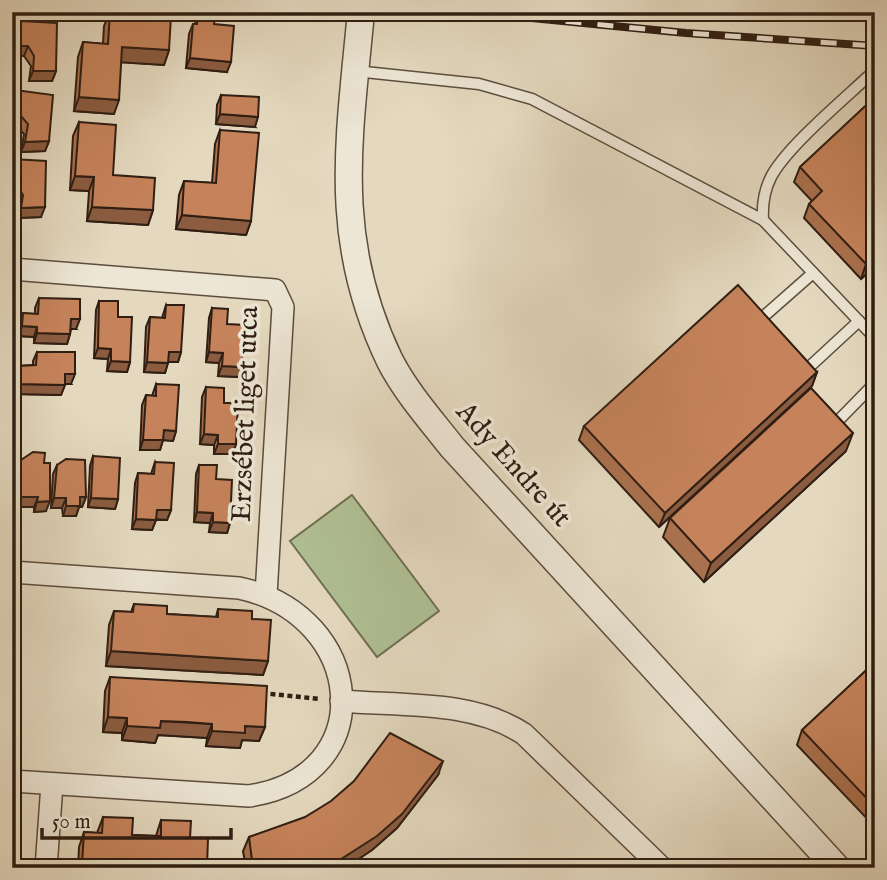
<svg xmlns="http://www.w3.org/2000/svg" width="887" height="880" font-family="'IM FELL English',serif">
  <rect width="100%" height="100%" fill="#e4d9bf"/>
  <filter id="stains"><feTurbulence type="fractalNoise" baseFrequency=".00286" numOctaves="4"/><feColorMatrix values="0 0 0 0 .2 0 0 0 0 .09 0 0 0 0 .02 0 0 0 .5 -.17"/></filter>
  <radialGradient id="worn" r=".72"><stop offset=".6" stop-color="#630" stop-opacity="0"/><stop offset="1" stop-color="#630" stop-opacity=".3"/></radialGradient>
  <polygon fill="#b0c095" stroke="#706f54" stroke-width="2" points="352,495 439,611 377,657 290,541"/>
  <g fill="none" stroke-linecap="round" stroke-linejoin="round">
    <defs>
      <g id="service">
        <path d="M 875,70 C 848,96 787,146 771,177 C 764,191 762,204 763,220 L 875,338"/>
        <polyline points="355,71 479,84 532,99 763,220"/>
        <polyline points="763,317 813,273"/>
        <polyline points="806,370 859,321"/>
        <polyline points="834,425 875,383"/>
      </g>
      <g id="minor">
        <polyline points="12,269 275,290 283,307 266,595"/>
        <path d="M 12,572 L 239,588 C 366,615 382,776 249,796 L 12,781"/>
        <path d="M 341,701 C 401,706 473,700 524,734 L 662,868"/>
        <polyline points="46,868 52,784"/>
      </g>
      <path id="tertiary" d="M 361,12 C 349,141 331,239 390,361 C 406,392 430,419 452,447 L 837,868"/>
    </defs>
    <use href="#service" stroke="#5c4d3e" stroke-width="13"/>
    <use href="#minor" stroke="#5c4d3e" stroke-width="24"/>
    <use href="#tertiary" stroke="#5c4d3e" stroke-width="29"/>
    <polyline stroke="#2f1e13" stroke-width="4.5" stroke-dasharray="5 3.5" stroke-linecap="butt" points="262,693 320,699"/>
    <use href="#service" stroke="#ede6d5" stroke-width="10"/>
    <use href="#minor" stroke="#ede6d5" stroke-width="21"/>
    <use href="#tertiary" stroke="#ede6d5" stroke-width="26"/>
    <defs>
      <polyline id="rail" points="470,12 686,33 875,46"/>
    </defs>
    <use href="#rail" stroke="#2f1e13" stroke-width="8"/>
    <use href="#rail" stroke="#ede6d5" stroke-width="5" stroke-dasharray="16" stroke-linecap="butt"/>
  </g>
  <g fill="#aa714e" stroke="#2f1e13" stroke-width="2">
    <polygon points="110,12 169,50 164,65 121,62 114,114 74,111 78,57 83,42 103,44 104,26"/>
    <polygon points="198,12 215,12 214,24 227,72 186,68 189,34 193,24 195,24"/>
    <polygon points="20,21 56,71 52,81 29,81 31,66 24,56 16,56 16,31"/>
    <polygon points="15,90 49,141 45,151 21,152 24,134 16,125 12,124 12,97"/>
    <polygon points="221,95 255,127 216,124 217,105"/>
    <polygon points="875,97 875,266 861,279 804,218 809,204 812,201 794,182 800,167"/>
    <polygon points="79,122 113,175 153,210 148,225 87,221 89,191 70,190 73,136"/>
    <polygon points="220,130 251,221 246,235 176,229 179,195 184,181 212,183 215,144"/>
    <polygon points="12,159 41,217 18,218 20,205 12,195"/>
    <polygon points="875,273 875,298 867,290 872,275"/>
    <polygon points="39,298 76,329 71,329 70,334 67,344 34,343 34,337 19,336 19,323 23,313 35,314 35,308"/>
    <polygon points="99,301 118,317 130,362 127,372 107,371 108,359 94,358 96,310"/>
    <polygon points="166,305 181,352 178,362 168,362 165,373 144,372 146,327 150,317 162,318"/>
    <polygon points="212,308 227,324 239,377 218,376 219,363 206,362 209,318"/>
    <polygon points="37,352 71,384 65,384 61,395 14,394 14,375 18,366 33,365 33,361"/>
    <polygon points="817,372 812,386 659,527 579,440 584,426"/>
    <polygon points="156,384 176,431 173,441 163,440 160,450 140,450 142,405 146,395 152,396"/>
    <polygon points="206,387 224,403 236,444 233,454 214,454 214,445 200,444 202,397"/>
    <polygon points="846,451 704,582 663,537 670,518"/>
    <polygon points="93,456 118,499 115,509 88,507 90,466"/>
    <polygon points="21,460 44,463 46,511 34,512 34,507 15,507 17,470"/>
    <polygon points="155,462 171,510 167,520 156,520 152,530 132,529 135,483 138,473 151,474"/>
    <polygon points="57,465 86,497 82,507 79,507 76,516 63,516 62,508 51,508 53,474"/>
    <polygon points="199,465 216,479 230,523 227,533 209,532 210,523 194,522 196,474"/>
    <polygon points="134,604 167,614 216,617 218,609 252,619 268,661 263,675 106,666 109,625 114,611 131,612"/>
    <polygon points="875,662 875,827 797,745 802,730"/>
    <polygon points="110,677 265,727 259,741 242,740 240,748 206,746 207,738 158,735 155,743 122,740 122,733 103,732 105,691"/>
    <polygon points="438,775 397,828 372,850 345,868 246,868 243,851 249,837"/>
    <polygon points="103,817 132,835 156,836 161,820 190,838 207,868 78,868 79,847 84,832 97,833"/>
  </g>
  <g fill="#8b5c40" stroke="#2f1e13" stroke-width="2">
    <polygon points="20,46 28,46 24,56 16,56"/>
    <polygon points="122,47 169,50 164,65 117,62"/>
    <polygon points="190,58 231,62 227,72 186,68"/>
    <polygon points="33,71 56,71 52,81 29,81"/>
    <polygon points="79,97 119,100 114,114 74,111"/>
    <polygon points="220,114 258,117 255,127 216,124"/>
    <polygon points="49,141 45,151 21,152 25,142"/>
    <polygon points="75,176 94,177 89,191 70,190"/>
    <polygon points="45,207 41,217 18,218 21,208"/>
    <polygon points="92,207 153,210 148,225 87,221"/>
    <polygon points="182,215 251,221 246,235 176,229"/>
    <polygon points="875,256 875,266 861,279 866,264"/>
    <polygon points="71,319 80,319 76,329 67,329"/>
    <polygon points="22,326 37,327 34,337 19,336"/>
    <polygon points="37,333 70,334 67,344 34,343"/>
    <polygon points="98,348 111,349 108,359 94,358"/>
    <polygon points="169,352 181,352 178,362 165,362"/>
    <polygon points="209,352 223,353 219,363 206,362"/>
    <polygon points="111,361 130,362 127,372 107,371"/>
    <polygon points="147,362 168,363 165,373 144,372"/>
    <polygon points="222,366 242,367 239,377 218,376"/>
    <polygon points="817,372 812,386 659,527 665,513"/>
    <polygon points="65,374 75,374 71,384 61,384"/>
    <polygon points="18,384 65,385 61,395 14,394"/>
    <polygon points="164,430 176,431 173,441 163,440 160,450 140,450 143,440"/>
    <polygon points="853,433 846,451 704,582 711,563"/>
    <polygon points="204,434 218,435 214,445 200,444"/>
    <polygon points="218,444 236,444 233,454 214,454"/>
    <polygon points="12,491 16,491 12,500"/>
    <polygon points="19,497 38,497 34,507 15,507"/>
    <polygon points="80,497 86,497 82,507 79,507 76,516 63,516 66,506"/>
    <polygon points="54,498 66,498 62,508 51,508"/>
    <polygon points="91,498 118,499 115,509 88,507"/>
    <polygon points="50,501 46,511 34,512 37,502"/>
    <polygon points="157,510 171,510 167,520 153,519"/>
    <polygon points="197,512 213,513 210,523 194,522"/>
    <polygon points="136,519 156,520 152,530 132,529"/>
    <polygon points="213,522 230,523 227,533 209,532"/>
    <polygon points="111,651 268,661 263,675 106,666"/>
    <polygon points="108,717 127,718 122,733 103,732"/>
    <polygon points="161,721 212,724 207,738 158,735 155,743 122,740 127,726"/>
    <polygon points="245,726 265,727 259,741 242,740 240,748 206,746 212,731"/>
    <polygon points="443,761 438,775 397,828 372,850 345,868 327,868"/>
    <polygon points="82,864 162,868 81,868"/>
  </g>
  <g fill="#c6835b" stroke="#2f1e13" stroke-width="2">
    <polygon points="110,12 171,16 169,50 122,47 119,100 79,97 83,42 108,44"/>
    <polygon points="198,12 215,12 214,24 234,26 231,62 190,58 193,24 197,24"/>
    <polygon points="20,21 57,23 56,71 33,71 34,56 28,46 20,46"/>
    <polygon points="15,90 53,95 49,141 25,142 28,124 20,115 12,114"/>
    <polygon points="221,95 259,97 258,117 220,114"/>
    <polygon points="875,97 875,256 866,264 809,204 822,191 800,167"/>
    <polygon points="79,122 116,125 113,175 155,178 153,210 92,207 94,177 75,176"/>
    <polygon points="220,130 259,133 251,221 182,215 184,181 216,183"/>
    <polygon points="12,159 46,161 45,207 21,208 23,195 15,183 12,184"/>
    <polygon points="738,285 817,372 665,513 584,426"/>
    <polygon points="39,298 80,299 80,319 71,319 70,334 37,333 37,327 22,326 23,313 38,314"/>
    <polygon points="99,301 118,301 118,317 132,317 130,362 111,361 111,349 98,348"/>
    <polygon points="166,305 184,305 181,352 169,352 168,363 147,362 150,317 165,318"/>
    <polygon points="212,308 228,309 227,324 245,325 242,367 222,366 223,353 209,352"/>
    <polygon points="37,352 75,352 75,374 65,374 65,385 18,384 18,366 36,365"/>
    <polygon points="156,384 179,385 176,431 164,430 163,440 143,440 146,395 156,396"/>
    <polygon points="206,387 224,388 224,403 238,403 236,444 218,444 218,435 204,434"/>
    <polygon points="811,388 853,433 711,563 670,518"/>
    <polygon points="33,452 45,453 44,463 50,463 50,501 37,502 38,497 19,497 21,460"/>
    <rect x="12" y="456" width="4" height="35"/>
    <polygon points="93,456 120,458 118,499 91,498"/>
    <polygon points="66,459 85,460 86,497 80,497 80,506 66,506 66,498 54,498 57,465"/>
    <polygon points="155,462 174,463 171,510 157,510 156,520 136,519 138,473 154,474"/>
    <polygon points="199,465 217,465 216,479 232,480 230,523 213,522 213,513 197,512"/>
    <polygon points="134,604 167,606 167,614 218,617 218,609 252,611 252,619 271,620 268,661 111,651 114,611 133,612"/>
    <polygon points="12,610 20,610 13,690 12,690"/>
    <polygon points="875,662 875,807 802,730"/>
    <polygon points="110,677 267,686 265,727 245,726 245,733 212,731 212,724 187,722 161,721 160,728 127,726 127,718 108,717"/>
    <polygon points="390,733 443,761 402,814 377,836 327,868 253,868 249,837 305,817 331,801 354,781"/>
    <polygon points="103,817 133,818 132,835 161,836 161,820 191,821 190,838 208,838 207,868 162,868 82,864 84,832 102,833"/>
  </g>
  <g text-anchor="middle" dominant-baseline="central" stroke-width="7" stroke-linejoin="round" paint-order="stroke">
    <g font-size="28" fill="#2f1e13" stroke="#ede6d5">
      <text transform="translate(246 414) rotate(-88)">Erzsébet liget utca</text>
      <text transform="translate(513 465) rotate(48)">Ady Endre út</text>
    </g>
  </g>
  <rect width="887" height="880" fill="none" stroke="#e4d9bf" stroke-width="42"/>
  <rect x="14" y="14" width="859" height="852" fill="none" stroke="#2f1e13" stroke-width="3.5"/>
  <rect x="21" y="21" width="845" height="838" fill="none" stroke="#2f1e13" stroke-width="2"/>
  <path d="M42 828v10h189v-10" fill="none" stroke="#2f1e13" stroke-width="3.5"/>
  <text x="52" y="828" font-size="21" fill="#2f1e13" stroke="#ede6d5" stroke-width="5" paint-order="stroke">50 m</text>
  <rect width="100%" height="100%" filter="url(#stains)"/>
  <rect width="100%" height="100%" fill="url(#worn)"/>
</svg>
